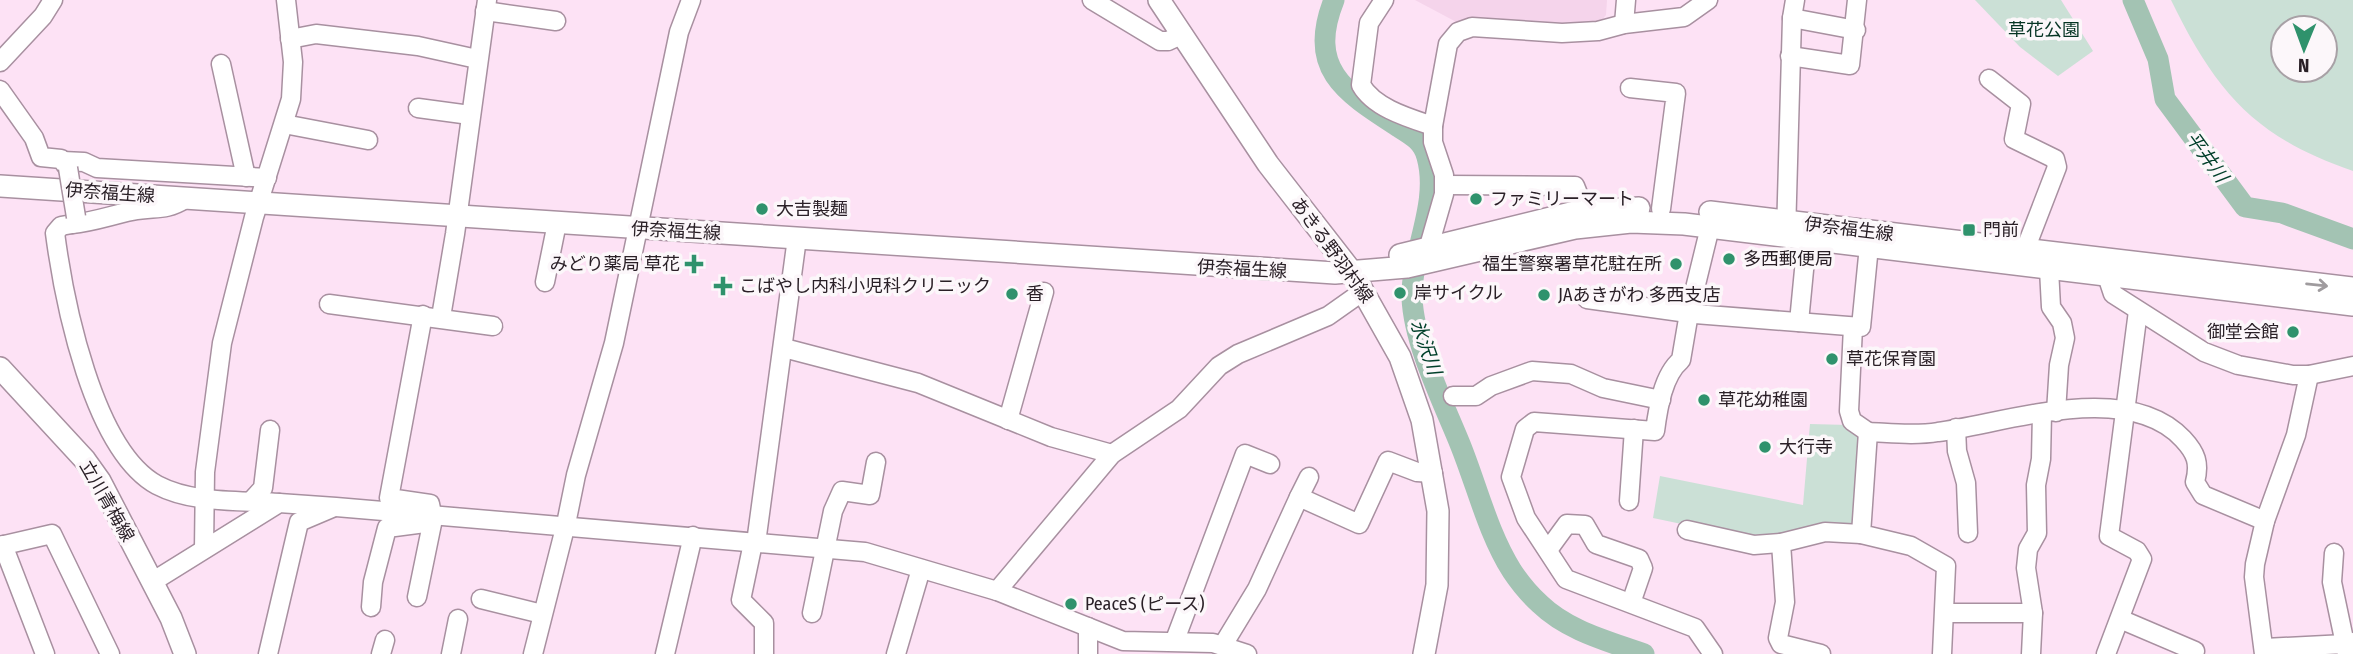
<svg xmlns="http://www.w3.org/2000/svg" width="2353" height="654" font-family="'Fira Sans Condensed','Noto Sans JP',sans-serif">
  <rect width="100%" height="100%" fill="#fde2f5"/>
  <polygon fill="#f5d4eb" points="1415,0 1607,0 1606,15 1598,25 1462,25"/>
  <g fill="#cbe0d6" fill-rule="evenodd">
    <polygon points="1975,0 2061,0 2093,51 2058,76 2020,47"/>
    <path d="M 2171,0 L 2353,0 L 2353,171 C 2254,137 2216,92 2171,0 ZM 2283,28 L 2325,28 L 2325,70 L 2283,70 Z"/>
    <polygon points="1810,424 1849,425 1859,434 1861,526 1753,539 1653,518 1660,476 1803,505"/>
  </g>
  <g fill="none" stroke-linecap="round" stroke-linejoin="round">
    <g stroke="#a3c3b3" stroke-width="21">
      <path d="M 1334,0 C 1306,70 1346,93 1400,128 C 1413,136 1423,142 1427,157 C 1440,204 1411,251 1412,298 C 1414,344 1443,402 1460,444 C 1477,486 1488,533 1512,571 C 1520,583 1529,594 1540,604 C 1568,631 1608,641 1644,654"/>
      <polyline points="2133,0 2158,59 2165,99 2245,207 2282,213 2353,239"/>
    </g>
    <defs>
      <g id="minor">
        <polyline points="1092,0 1160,41 1168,41 1183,34"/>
        <path d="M 1384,0 L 1369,23 L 1361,85 C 1374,108 1409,118 1433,126"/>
        <polyline points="485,11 556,21"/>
        <polyline points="1792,18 1856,30"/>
        <polyline points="1624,24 1626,0"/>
        <polyline points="290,39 316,34 418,46 477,59"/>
        <polyline points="1790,56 1850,65 1857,0"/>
        <polyline points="0,62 43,16 53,0"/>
        <polyline points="221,64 246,177"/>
        <polyline points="1989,79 2021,104 2014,139 2055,159 2057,167 2025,250"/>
        <polyline points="1630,88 1676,93 1661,209"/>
        <polyline points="0,90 34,138 41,157 61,159 68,168"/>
        <polyline points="418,108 470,115"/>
        <polyline points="284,124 368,140"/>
        <polyline points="63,161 84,162 97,168 267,178"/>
        <polyline points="1445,185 1575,186 1585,211"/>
        <path d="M 76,217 L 72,224 L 61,226 L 55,233 C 64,301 93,450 157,485 C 193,504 240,500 279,503"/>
        <path d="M 72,224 C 93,222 112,215 132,211 C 155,206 164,212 185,199"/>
        <path d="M 1710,227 L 1689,313 L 1681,360 C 1663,375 1658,408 1655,431 L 1534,422 L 1525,429 L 1511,477 L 1526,518 L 1566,579 L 1695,628 L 1713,654"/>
        <polyline points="1786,234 1792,18 1795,0"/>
        <polyline points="1425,260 1444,194 1444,175 1433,142 1433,126 1448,44 1458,32 1472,27 1562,33 1598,31 1624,24 1684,17 1708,0"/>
        <polyline points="2109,263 2107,276 2113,294 2204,352 2238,365 2293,375 2309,375 2353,366"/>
        <polyline points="2049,269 2051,307 2062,323 2065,338 2059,365 2056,412"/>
        <polyline points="545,282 557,223"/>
        <polyline points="1587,299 1695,314 1861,327 1869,246"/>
        <polyline points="329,304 493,326"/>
        <polyline points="441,317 455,234 487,0"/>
        <polyline points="1799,322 1807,239"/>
        <polyline points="1853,327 1849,411 1852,421 1868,432"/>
        <polyline points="784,348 918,383 1051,437 1112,454"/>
        <polyline points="1453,396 1476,396 1491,386 1532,371 1571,374 1603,388 1661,400"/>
        <polyline points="1008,420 1044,292"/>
        <polyline points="1956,428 1957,451 1966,483 1968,533"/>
        <polyline points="1299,497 1309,477"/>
        <polyline points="251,501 263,488 270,430"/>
        <polyline points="1629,501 1634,429"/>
        <polyline points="1687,530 1754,545 1781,543"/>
        <polyline points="753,543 741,600 764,623 764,654"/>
        <polyline points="756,543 797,238"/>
        <polyline points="3,545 45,654"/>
        <polyline points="0,546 52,534 110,654"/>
        <polyline points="204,549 205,472 222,343 254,217 291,99 293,62 286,0"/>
        <polyline points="1548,550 1567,524 1585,525 1596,544 1639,559 1643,568 1631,603"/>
        <polyline points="2334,553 2332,582 2345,644 2353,642"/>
        <polyline points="152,582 279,503 336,507 865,552 997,591 1123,641 1213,643 1247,654"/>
        <polyline points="997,591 1112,454 1179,409 1219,366 1238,354 1328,316 1362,292"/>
        <polyline points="417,597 433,519 430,504 389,498 423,315"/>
        <polyline points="481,599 542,614"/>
        <polyline points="371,607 373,582 387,528 425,523 431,514"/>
        <polyline points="812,613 833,511 842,491 870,495 876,462"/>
        <polyline points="1945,613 2033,613"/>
        <polyline points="2120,619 2195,651"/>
        <polyline points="1175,640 1245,454 1270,464"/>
        <polyline points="1223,645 1257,589 1299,497 1359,524 1388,461 1417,472 1433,473"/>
        <polyline points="2265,648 2345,644 2347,654"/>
        <polyline points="268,654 299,522 332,508"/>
        <polyline points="381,654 385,640"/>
        <polyline points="451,654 458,619"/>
        <polyline points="533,654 566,524 576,475 614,343 679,32 691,0"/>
        <polyline points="665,654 693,536"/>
        <polyline points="896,654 921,569"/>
        <polyline points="1088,654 1088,627"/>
        <polyline points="1821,654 1781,644 1778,638 1785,602 1781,543 1825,532 1861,534"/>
        <path d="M 1942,654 L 1946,566 L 1911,546 L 1861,534 L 1868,432 C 1891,433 1915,436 1938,432 C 2007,423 2127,379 2183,439 C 2196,453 2200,463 2195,482 L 2203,495 L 2265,521"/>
        <polyline points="2031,654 2033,613 2026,568 2028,549 2037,533 2036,485 2041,459 2042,413"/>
        <polyline points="2106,654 2142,559 2137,551 2109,536 2138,311"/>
        <polyline points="2264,654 2254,577 2255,564 2265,521 2296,435 2309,375"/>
      </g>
      <g id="major">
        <polyline points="1159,0 1268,164 1352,272 1400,357 1422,420 1438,511 1437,585 1424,654"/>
        <polyline points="0,186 1335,273 1407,267 1575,228 1631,222 1684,224 2353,305"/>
        <polyline points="1710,212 2353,288"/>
        <polyline points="1400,255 1575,212 1639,208"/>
        <polyline points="0,368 85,460 100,481 171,618 185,654"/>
      </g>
    </defs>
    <use href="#minor" stroke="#a890a0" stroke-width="21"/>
    <use href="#major" stroke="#a890a0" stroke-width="24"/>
    <use href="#minor" stroke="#fff" stroke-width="18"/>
    <use href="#major" stroke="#fff" stroke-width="21"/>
    <defs>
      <polyline id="minor-bridge" points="68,168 76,217"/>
    </defs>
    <use href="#minor-bridge" stroke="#a890a0" stroke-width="21" stroke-linecap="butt"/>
    <use href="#minor-bridge" stroke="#fff" stroke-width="18"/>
  </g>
  <defs><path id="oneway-shaft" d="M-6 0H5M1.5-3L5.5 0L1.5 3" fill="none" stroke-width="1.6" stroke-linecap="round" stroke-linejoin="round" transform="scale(1.75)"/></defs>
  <use stroke="#9f9b9e" href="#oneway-shaft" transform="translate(2317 285) rotate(6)"/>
  <g fill="#2f926c" stroke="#fcf7fa" stroke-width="2.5">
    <circle cx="1476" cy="199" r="7"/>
    <circle cx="762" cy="209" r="7"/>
    <rect x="1962" y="223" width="14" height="14" rx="3.5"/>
    <circle cx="1729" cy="259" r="7"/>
    <path d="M690.5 253.5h7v7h7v7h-7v7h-7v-7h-7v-7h7z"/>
    <circle cx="1676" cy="264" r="7"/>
    <path d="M719.5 275.5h7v7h7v7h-7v7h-7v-7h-7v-7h7z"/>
    <circle cx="1400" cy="293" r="7"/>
    <circle cx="1012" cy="294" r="7"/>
    <circle cx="1544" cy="295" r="7"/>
    <circle cx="2293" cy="332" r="7"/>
    <circle cx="1832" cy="359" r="7"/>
    <circle cx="1704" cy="400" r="7"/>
    <circle cx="1765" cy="447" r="7"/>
    <circle cx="1071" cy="604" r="7"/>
  </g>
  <g text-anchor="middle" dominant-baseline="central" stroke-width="7" stroke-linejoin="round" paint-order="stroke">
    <g font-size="18" fill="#053423" stroke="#fcf7fa">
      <text x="2044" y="30">草花公園</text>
    </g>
    <g font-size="18" fill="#2a2027" stroke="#fcf7fa">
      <text transform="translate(110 193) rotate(4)">伊奈福生線</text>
      <text transform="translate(1849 229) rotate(7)">伊奈福生線</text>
      <text transform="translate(676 231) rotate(3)">伊奈福生線</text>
      <text transform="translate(1332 250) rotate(54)">あきる野羽村線</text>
      <text transform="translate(1242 269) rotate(3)">伊奈福生線</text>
      <text transform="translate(107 501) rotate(60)">立川青梅線</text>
    </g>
    <g font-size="18" fill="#2a2027" stroke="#fcf7fa" text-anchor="start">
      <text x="1490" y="199">ファミリーマート</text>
      <text x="776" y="209">大吉製麺</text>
      <text x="1983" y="230">門前</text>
      <text x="1743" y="259">多西郵便局</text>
      <text x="680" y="264" text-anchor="end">みどり薬局 草花</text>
      <text x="1662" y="264" text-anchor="end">福生警察署草花駐在所</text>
      <text x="739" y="286">こばやし内科小児科クリニック</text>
      <text x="1414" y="293">岸サイクル</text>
      <text x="1026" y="294">香</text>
      <text x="1558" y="295">JAあきがわ 多西支店</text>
      <text x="2279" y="332" text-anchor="end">御堂会館</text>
      <text x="1846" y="359">草花保育園</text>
      <text x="1718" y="400">草花幼稚園</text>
      <text x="1779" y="447">大行寺</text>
      <text x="1085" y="604">PeaceS (ピース)</text>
    </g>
    <g font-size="19" font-style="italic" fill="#003f2a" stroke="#fcf7fa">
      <text transform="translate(2207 157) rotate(54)">平井川</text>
      <text transform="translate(1426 347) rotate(71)">氷沢川</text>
    </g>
  </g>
  <g transform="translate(2304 49) rotate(181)"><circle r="33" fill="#fcf7fa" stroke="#a8a1a6" stroke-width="2"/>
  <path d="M0-5L12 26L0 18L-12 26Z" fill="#2f926c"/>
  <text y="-10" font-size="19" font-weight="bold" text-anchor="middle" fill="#2a2027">N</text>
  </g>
</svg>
